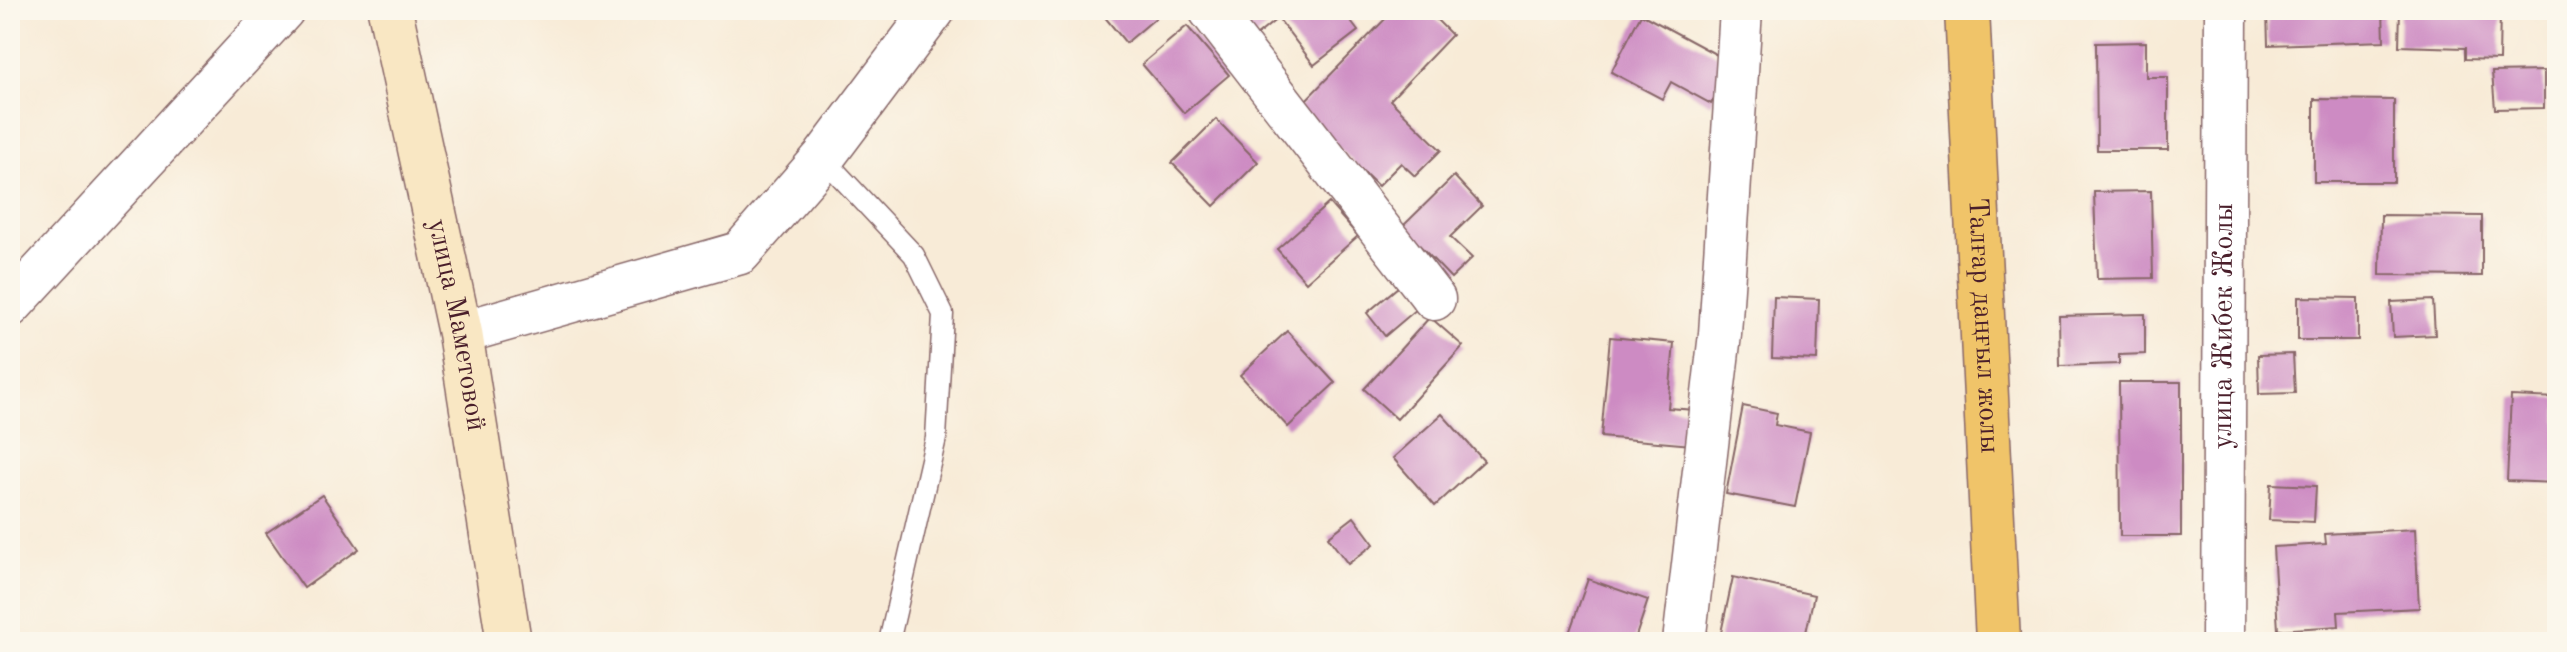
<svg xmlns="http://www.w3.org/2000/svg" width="2567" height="652" font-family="'Old Standard TT',serif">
  <rect width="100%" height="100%" fill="#fbf7ec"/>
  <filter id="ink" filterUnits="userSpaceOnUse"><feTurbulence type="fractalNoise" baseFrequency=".0125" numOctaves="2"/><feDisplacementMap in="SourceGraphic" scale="16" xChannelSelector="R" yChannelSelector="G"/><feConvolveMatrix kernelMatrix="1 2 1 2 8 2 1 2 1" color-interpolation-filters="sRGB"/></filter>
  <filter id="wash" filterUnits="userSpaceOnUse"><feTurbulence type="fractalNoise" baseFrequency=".006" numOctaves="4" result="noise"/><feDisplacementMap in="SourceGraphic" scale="32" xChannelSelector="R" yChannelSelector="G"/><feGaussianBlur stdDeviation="1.8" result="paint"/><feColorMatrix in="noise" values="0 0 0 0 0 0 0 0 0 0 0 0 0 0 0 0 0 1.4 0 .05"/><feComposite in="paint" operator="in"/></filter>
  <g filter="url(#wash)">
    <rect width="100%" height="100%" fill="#f8ebd7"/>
    <g id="blocks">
      <g fill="#cd8bc3">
        <polygon points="1099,10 1165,10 1126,43"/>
        <polygon points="1244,10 1342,10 1358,31 1314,65 1278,18 1251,40 1238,23 1248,15"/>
        <polygon points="1394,10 1427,10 1452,35 1390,100 1441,150 1415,176 1401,163 1378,186 1298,108"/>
        <polygon points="2267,10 2383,10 2384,41 2268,45"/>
        <polygon points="2400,10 2500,10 2499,60 2465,59 2465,48 2399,46"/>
        <polygon points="1641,14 1732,63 1711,104 1671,82 1662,99 1611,72"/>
        <polygon points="1187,26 1229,75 1184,113 1142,64"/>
        <polygon points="2146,42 2146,77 2168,77 2168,150 2097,150 2096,43"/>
        <polygon points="2544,71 2544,108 2495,109 2492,72"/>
        <polygon points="2314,99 2394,100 2394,182 2314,182"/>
        <polygon points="1216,119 1258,162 1214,206 1172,163"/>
        <polygon points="1454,176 1482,206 1450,237 1472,258 1451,278 1402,227"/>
        <polygon points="2151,191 2153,278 2097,279 2094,192"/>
        <polygon points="1329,203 1358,236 1306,282 1277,249"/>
        <polygon points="2381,215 2482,216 2482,276 2380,275"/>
        <polygon points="1398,287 1417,309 1385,336 1367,313"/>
        <polygon points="1774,297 1819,299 1817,360 1772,358"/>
        <polygon points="2298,297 2358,298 2358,340 2298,340"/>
        <polygon points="2433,300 2435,335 2393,337 2391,302"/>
        <polygon points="2145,314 2145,354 2119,355 2119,364 2060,366 2059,316"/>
        <polygon points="1430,317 1463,346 1397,419 1364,389"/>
        <polygon points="1287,331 1335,383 1288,427 1240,375"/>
        <polygon points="1610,337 1674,343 1668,408 1696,410 1692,445 1601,437"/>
        <polygon points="2293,354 2295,393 2259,394 2258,355"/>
        <polygon points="2119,382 2181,382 2181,536 2120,536"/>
        <polygon points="2511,396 2557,398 2557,483 2507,481"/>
        <polygon points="1743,406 1777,413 1775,425 1810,432 1795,507 1726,494"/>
        <polygon points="1442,414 1484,461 1435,506 1393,458"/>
        <polygon points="2271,484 2316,486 2314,522 2269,520"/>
        <polygon points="322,495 359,549 304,588 266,533"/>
        <polygon points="1354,517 1374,544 1348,564 1328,537"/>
        <polygon points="2415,529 2419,608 2338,612 2339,626 2278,630 2273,547 2326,544 2325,534"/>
        <polygon points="1733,577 1814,595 1804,642 1719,642"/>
        <polygon points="1588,579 1648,600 1634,642 1566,642"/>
      </g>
    </g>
  </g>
  <g filter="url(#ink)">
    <use href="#blocks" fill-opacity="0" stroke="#876667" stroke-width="2"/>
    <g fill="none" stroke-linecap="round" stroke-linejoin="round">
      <defs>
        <polyline id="lane" points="823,158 914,255 943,314 936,438 889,642"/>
        <g id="street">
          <polyline points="1210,10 1434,299"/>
          <polyline points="10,306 283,10"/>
          <polyline points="460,333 740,253 823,158 934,10"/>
          <polyline points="1684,642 1720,334 1741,10"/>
          <path id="s1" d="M 2223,642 L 2226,10"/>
        </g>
        <g id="secondary">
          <path id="s2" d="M 390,10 L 460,333 L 509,642"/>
        </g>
        <g id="primary">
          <path id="s3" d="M 1967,10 L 1998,642"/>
        </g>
      </defs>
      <use href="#lane" stroke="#876667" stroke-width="23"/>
      <use href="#street" stroke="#876667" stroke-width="45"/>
      <use href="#secondary" stroke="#876667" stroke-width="47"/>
      <use href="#primary" stroke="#876667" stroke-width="47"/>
      <use href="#lane" stroke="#fff" stroke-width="20"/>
      <use href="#street" stroke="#fff" stroke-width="42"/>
      <use href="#secondary" stroke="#f9e7c3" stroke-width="44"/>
      <use href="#primary" stroke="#f0c469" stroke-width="44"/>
    </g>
  </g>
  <g text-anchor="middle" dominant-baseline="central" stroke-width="6" stroke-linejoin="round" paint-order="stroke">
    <g font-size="28" fill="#4a1f2b" stroke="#fbf7ec">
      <text stroke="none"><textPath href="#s2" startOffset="322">улица Маметовой</textPath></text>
      <text stroke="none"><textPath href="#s3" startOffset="316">Талғар даңғыл жолы</textPath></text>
      <text stroke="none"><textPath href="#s1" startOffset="316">улица Жибек Жолы</textPath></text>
    </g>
  </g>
  <rect width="2567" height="652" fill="none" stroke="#fbf7ec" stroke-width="40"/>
</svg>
